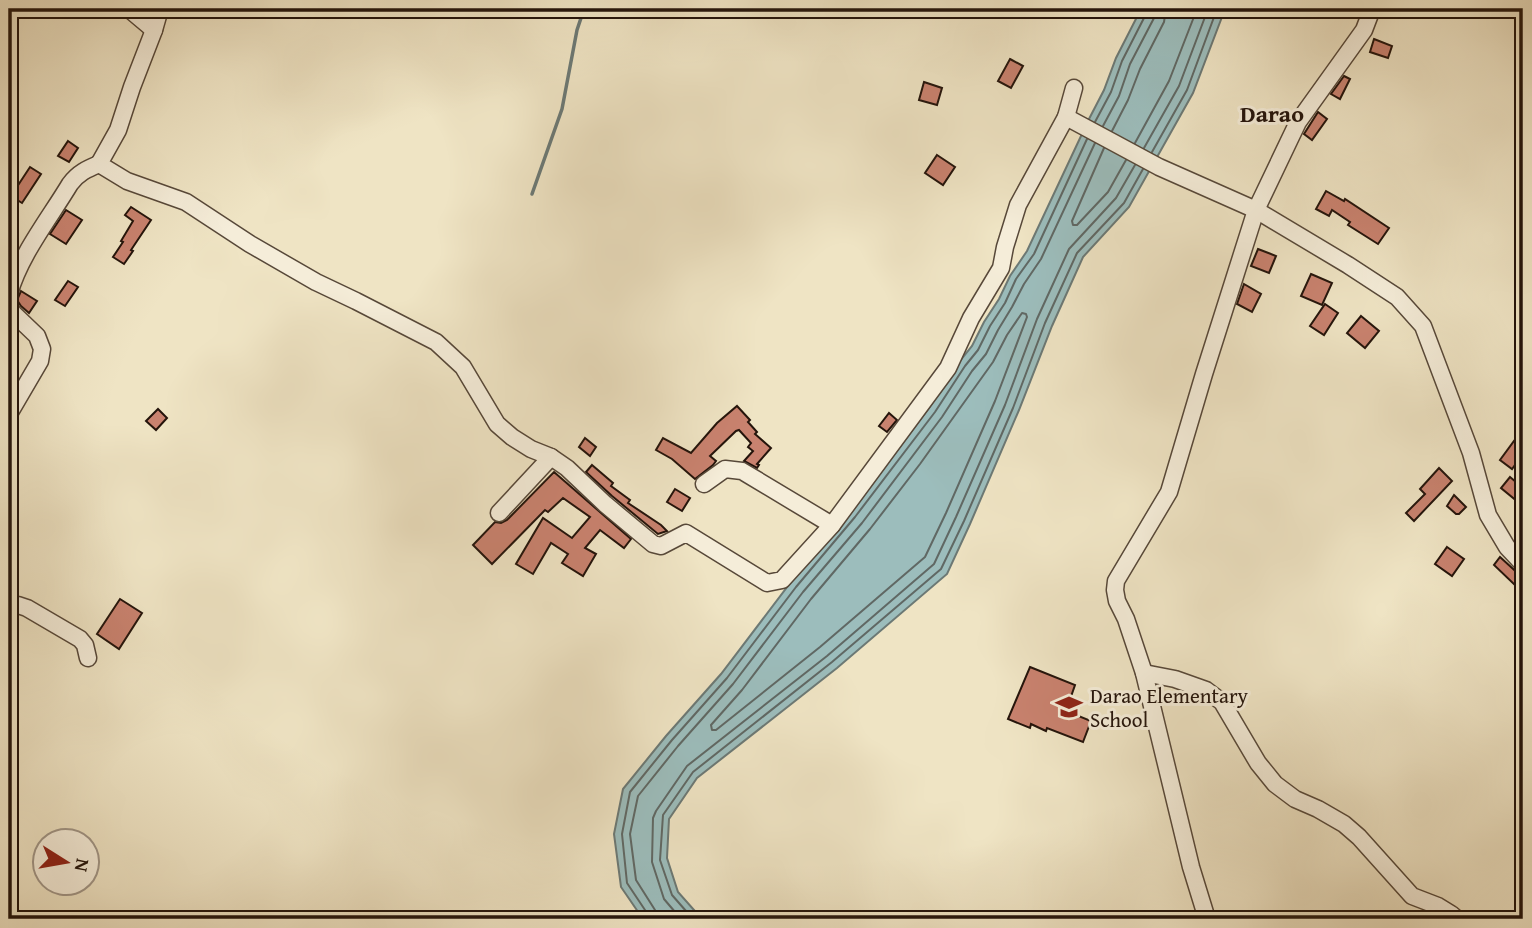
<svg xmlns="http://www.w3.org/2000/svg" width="1532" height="928" font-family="'Gentium Book Plus',serif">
  <rect width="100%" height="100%" fill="#efe4c4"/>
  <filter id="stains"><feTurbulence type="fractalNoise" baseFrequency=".00286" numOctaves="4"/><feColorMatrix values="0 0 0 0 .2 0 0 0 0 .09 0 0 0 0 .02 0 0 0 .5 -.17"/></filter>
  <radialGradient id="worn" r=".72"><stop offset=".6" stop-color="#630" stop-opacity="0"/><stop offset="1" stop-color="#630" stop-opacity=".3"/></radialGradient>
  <polygon fill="#9cbdbc" stroke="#6c7975" stroke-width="2" points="1141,9 1225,9 1193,93 1129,207 1083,257 1052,326 1019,410 970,524 947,574 837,668 697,778 669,819 667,858 678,892 702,919 643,919 621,887 614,834 623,789 666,736 721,674 791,582 850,513 929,408 959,362 972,346 984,322 999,299 1010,276 1027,251 1089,119 1104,90 1116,58"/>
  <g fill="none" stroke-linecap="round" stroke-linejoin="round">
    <g stroke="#606864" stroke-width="2">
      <polyline points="1095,122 1111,92 1122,61 1146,14 1147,9"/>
      <polyline points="1103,126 1119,96 1130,64 1154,18 1155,9"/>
      <polyline points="1112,131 1128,100 1140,69 1164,22 1166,9"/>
      <polyline points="1135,143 1169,81 1197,9"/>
      <polyline points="1104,148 1072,221 1073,225 1077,225 1108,192 1126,160"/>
      <polyline points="1144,148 1179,86 1208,9"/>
      <polyline points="1152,152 1187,90 1217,9"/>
      <polygon points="1022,313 1026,314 1027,317 995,401 946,513 925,557 820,647 716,730 712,730 711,725 742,690 811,599 870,529 920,464 993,362 1007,335"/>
      <polyline points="648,919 647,913 627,883 622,834 630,792 672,740 727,678 796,587 855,517 935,412 965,366 978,350 990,326 1005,303 1016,279 1034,254 1087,139"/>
      <polyline points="657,919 655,910 636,880 630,834 638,796 678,746 733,684 803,592 862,523 942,417 972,371 986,354 998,330 1012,307 1024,284 1041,259 1095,143"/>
      <polyline points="681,919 664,899 652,862 653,818 656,811 687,766 827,656 934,564 956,517 1005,405 1037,319 1069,249 1116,198 1135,165"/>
      <polyline points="693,919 672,895 660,860 663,815 693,772 832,662 941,569 964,521 1013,408 1045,323 1077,253 1124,203 1143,169"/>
    </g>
    <polyline stroke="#6c7975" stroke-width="3.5" points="532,194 562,109 577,30 584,9"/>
  </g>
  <g fill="#c9826f" stroke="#24140b" stroke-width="2">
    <polygon points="1374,39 1392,46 1388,58 1370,52"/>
    <polygon points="1010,59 1023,66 1011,88 998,81"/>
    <polygon points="1344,76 1350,79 1340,99 1331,94"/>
    <polygon points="924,82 942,88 937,105 919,100"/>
    <polygon points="1318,112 1327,119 1312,140 1304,134"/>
    <polygon points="68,141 78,148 69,162 58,156"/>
    <polygon points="937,155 955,167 943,185 925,173"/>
    <polygon points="30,167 41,174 22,203 11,196"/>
    <polygon points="1326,191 1344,201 1345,199 1389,228 1378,244 1348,225 1350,222 1332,210 1329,216 1316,209"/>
    <polygon points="131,207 151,220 131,250 133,251 124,264 113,257 123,242 121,241 133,221 125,215"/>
    <polygon points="66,210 82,220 66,244 50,234"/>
    <polygon points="1258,249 1276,256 1269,273 1251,266"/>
    <polygon points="1311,274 1332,283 1322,305 1301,296"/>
    <polygon points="68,281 78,287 65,306 55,300"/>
    <polygon points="1244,284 1261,294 1252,312 1237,304"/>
    <polygon points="21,291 37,301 29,313 21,306 17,300"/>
    <polygon points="1325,304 1338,313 1324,335 1310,326"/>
    <polygon points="1361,316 1379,331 1365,348 1347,333"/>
    <polygon points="737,406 750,420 748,422 757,432 755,434 771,448 757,464 759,465 757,468 744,461 753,451 748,447 751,443 739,430 736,431 710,456 716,461 713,465 695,479 672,459 656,450 663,438 691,453 717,423"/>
    <polygon points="158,409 167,418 156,430 146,421"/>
    <polygon points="889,413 897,420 887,432 879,426"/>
    <polygon points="585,438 596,447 590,456 579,447"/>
    <polygon points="1514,441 1523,448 1523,454 1512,469 1500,460"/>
    <polygon points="592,465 613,483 611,486 630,500 628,503 661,525 667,531 658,534 612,496 586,472"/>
    <polygon points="1439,468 1452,481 1414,521 1406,513 1425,494 1420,489"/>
    <polygon points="554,472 631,539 624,548 600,530 585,548 596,554 583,576 562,563 568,554 551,543 533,574 516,564 543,518 572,538 590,517 563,498 548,512 545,510 492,564 473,545 495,522 501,523 507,520"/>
    <polygon points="1510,477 1523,488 1523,495 1518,502 1501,488"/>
    <polygon points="675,489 690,498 682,511 667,502"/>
    <polygon points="1454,495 1466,507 1459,514 1456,514 1447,506"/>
    <polygon points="1447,547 1464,559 1452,576 1435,564"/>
    <polygon points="1500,557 1523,578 1517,587 1494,565"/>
    <polygon points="120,599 142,613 119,649 97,634"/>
    <polygon points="1030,667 1075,685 1066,711 1091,721 1083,742 1047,728 1046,731 1031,724 1030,728 1008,719"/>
  </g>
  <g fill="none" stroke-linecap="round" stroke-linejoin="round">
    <defs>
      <g id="minor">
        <polyline points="129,9 154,30"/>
        <polyline points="160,9 154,30 132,87 118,130 99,164 127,181 186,202 250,244 316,282 356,301 436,342 463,367 497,424 512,437 531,449 551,457 567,468 605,504 653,544 661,546 686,533 767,583 782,580 832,525 948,368 971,318 1001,268 1005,247 1018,205 1066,117 1074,88"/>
        <polyline points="1066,117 1159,167 1256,210 1348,265 1397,297 1423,326 1471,453 1488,515 1507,547 1523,564"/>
        <path d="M 9,294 C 20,255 49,219 70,184 C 78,173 87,169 99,164"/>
        <polyline points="9,306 13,313 37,336 42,349 40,361 9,414"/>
        <polyline points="704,484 725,469 742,471 832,525"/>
        <polyline points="499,513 551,457"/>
        <polyline points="9,608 18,605 27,608 80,639 85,645 88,658"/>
        <polyline points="1144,673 1175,679 1206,690 1222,702 1258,763 1275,784 1295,799 1318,809 1344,824 1359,837 1412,896 1438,906 1451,914 1457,919"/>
        <polyline points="1207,919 1191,867 1144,673 1126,619 1117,601 1115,590 1116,581 1169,492 1204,374 1256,210 1298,122 1364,30 1372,9"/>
      </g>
    </defs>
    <use href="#minor" stroke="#574839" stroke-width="19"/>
    <use href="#minor" stroke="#f5edd9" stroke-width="16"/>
  </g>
  <defs>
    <symbol id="school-bare" viewBox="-9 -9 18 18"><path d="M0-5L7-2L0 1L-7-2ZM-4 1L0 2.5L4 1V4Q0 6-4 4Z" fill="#8f2418" stroke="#f5edd9" stroke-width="2.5" paint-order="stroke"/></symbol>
  </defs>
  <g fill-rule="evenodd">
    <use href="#school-bare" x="1050" y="688" width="38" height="38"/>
  </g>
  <g text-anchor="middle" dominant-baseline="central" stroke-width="6" stroke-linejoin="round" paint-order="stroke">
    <g font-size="21" fill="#24140b" stroke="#f5edd9" text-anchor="start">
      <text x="1090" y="695">Darao Elementary<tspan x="1090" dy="24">School</tspan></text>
    </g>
    <g font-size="24" font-weight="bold" fill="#24140b" stroke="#f5edd9">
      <text x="1272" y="113">Darao</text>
    </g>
  </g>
  <rect width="1532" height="928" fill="none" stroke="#efe4c4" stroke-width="35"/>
  <rect x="10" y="10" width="1511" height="907" fill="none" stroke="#24140b" stroke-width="3.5"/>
  <rect x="18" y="18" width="1497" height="893" fill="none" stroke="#24140b" stroke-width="2"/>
  <g transform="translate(66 862) rotate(101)"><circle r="33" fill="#f5edd9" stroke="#a19687" stroke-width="2"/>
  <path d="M0-5L12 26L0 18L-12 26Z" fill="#8f2418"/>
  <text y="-10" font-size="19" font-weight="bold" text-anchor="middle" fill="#24140b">N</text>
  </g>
  <rect width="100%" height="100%" filter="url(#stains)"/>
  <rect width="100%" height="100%" fill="url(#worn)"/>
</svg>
